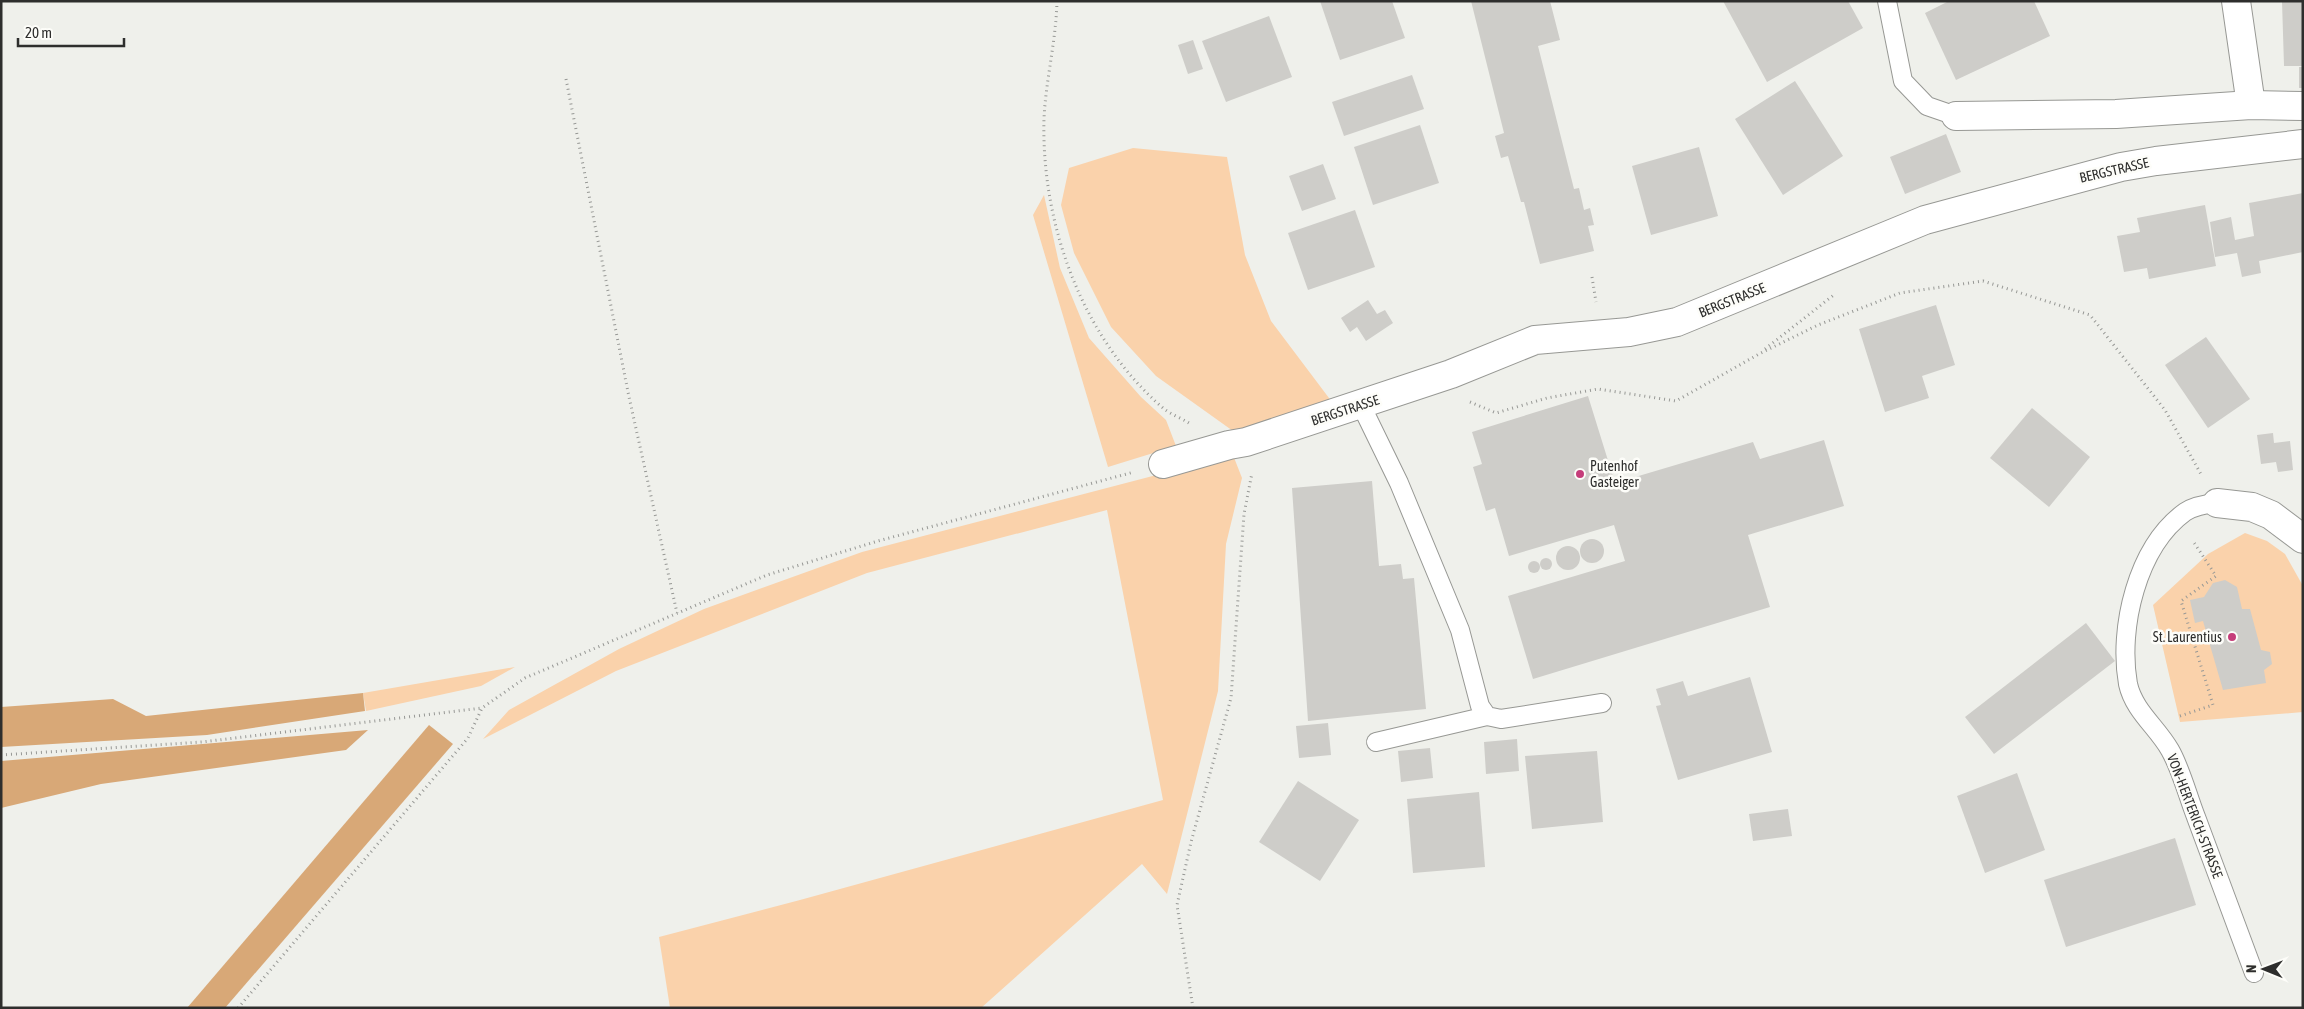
<svg xmlns="http://www.w3.org/2000/svg" width="2304" height="1009" font-family="'Asap Condensed',sans-serif">
  <rect width="100%" height="100%" fill="#eff0eb"/>
  <g fill="#fad2ab">
    <polygon points="1133,148 1227,157 1245,255 1271,321 1335,406 1240,436 1156,376 1111,327 1074,253 1061,205 1069,168"/>
    <polygon points="1044,195 1060,268 1089,338 1141,397 1166,420 1176,446 1108,467 1033,215"/>
    <polygon points="1233,455 1242,478 1226,544 1218,691 1167,894 1142,864 981,1008 670,1008 659,937 800,900 1163,800 1107,510 867,573 616,671 483,739 509,710 619,649 704,609 862,552"/>
    <polygon points="2245,533 2267,541 2285,554 2303,586 2303,712 2180,722 2153,605 2208,554"/>
    <polygon points="515,667 481,686 366,711 363,693"/>
  </g>
  <g fill="#d8a877">
    <polygon points="363,693 365,711 207,735 1,747 1,707 113,699 146,716"/>
    <polygon points="429,725 453,744 225,1008 187,1008"/>
    <polygon points="368,730 346,750 101,784 1,808 1,761"/>
  </g>
  <g fill="#cecdc9">
    <polygon points="1320,1 1392,1 1405,38 1340,60"/>
    <polygon points="1471,1 1550,1 1560,40 1538,46 1574,189 1579,188 1584,210 1590,208 1594,225 1588,226 1594,251 1540,264 1524,202 1521,202 1508,156 1501,158 1495,136 1504,133"/>
    <polygon points="1723,1 1848,1 1863,28 1767,82"/>
    <polygon points="1949,1 2034,1 2050,36 1956,80 1925,13"/>
    <polygon points="2282,1 2303,1 2303,66 2284,66"/>
    <polygon points="1269,16 1292,77 1226,102 1202,41"/>
    <polygon points="1193,40 1203,69 1188,74 1178,45"/>
    <rect x="2299" y="67" width="4" height="21"/>
    <polygon points="1412,75 1424,109 1344,136 1332,102"/>
    <polygon points="1795,81 1843,156 1783,195 1735,119"/>
    <polygon points="1420,125 1439,183 1373,205 1354,147"/>
    <polygon points="1946,134 1961,172 1905,194 1890,157"/>
    <polygon points="1699,147 1718,216 1651,235 1632,166"/>
    <polygon points="1323,164 1336,199 1302,211 1289,176"/>
    <polygon points="2303,193 2303,252 2259,261 2261,273 2242,277 2237,253 2215,257 2210,222 2231,217 2235,240 2254,236 2249,203"/>
    <polygon points="2205,205 2216,266 2149,279 2147,268 2124,272 2117,236 2140,232 2137,218"/>
    <polygon points="1355,210 1375,267 1308,290 1288,233"/>
    <polygon points="1368,300 1377,314 1385,310 1393,323 1366,341 1357,327 1350,332 1341,318"/>
    <polygon points="1936,305 1955,365 1922,376 1929,398 1885,412 1859,329"/>
    <polygon points="2206,337 2250,399 2208,428 2165,365"/>
    <polygon points="1588,396 1615,483 1753,442 1760,459 1824,440 1844,506 1748,535 1770,607 1533,679 1508,596 1625,561 1614,525 1509,556 1495,508 1486,511 1473,467 1482,464 1472,432"/>
    <polygon points="2032,408 2090,457 2049,507 1990,458"/>
    <polygon points="2273,433 2274,443 2290,441 2293,470 2278,472 2276,462 2261,464 2257,435"/>
    <polygon points="1372,481 1379,566 1401,564 1403,579 1414,578 1426,709 1308,721 1292,488"/>
    <circle cx="1592" cy="551" r="12"/>
    <circle cx="1568" cy="558" r="12"/>
    <circle cx="1546" cy="564" r="6"/>
    <circle cx="1534" cy="567" r="6"/>
    <polygon points="2225,580 2237,587 2242,609 2250,609 2261,650 2270,652 2272,664 2264,670 2266,683 2223,690 2203,621 2195,623 2190,600 2204,597 2213,583"/>
    <polygon points="2086,623 2115,661 1994,754 1965,717"/>
    <polygon points="1750,677 1772,752 1678,780 1656,706 1661,705 1656,689 1683,681 1688,696"/>
    <polygon points="1328,723 1331,755 1299,758 1296,726"/>
    <polygon points="1517,739 1519,771 1486,774 1484,742"/>
    <polygon points="1430,748 1433,778 1401,782 1398,751"/>
    <polygon points="1597,751 1603,822 1532,829 1525,756"/>
    <polygon points="2017,773 2045,850 1985,873 1957,796"/>
    <polygon points="1298,781 1359,820 1320,881 1259,842"/>
    <polygon points="1479,792 1485,867 1413,873 1407,799"/>
    <polygon points="1788,809 1792,836 1753,841 1749,814"/>
    <polygon points="2175,838 2196,905 2066,947 2044,880"/>
  </g>
  <g fill="none" stroke-linecap="round" stroke-linejoin="round">
    <defs>
      <g id="lane">
        <polyline points="1887,1 1903,81 1927,106 1956,116"/>
        <polyline points="1361,405 1399,483 1460,630 1480,706 1487,716 1501,719 1602,703"/>
        <path d="M 2217,503 C 2206,504 2194,506 2185,512 C 2137,547 2118,628 2128,684 C 2134,711 2157,727 2170,750 C 2181,769 2188,797 2196,817 C 2215,869 2235,921 2254,973"/>
        <polyline points="1376,742 1487,716"/>
      </g>
      <g id="street">
        <polyline points="2236,1 2251,105"/>
        <polyline points="1956,116 2116,114 2251,105 2303,106"/>
        <polyline points="1163,464 1229,445 1246,442 1451,374 1535,340 1629,332 1677,322 1925,220 2121,167 2156,161 2303,144"/>
        <polyline points="2217,503 2252,507 2271,515 2303,539"/>
      </g>
    </defs>
    <use href="#lane" stroke="#979894" stroke-width="20"/>
    <use href="#street" stroke="#979894" stroke-width="30"/>
    <g stroke="#979895" stroke-width="3" stroke-dasharray="1 4" stroke-linecap="butt">
      <path d="M 1057,1 C 1056,41 1046,79 1044,118 C 1041,224 1082,338 1163,408 C 1170,414 1181,418 1189,423"/>
      <polyline points="566,79 629,397 677,613"/>
      <polyline points="1592,277 1596,302"/>
      <polyline points="1765,349 1835,294"/>
      <polyline points="1470,402 1496,413 1547,398 1598,389 1676,401 1759,354 1818,325 1900,293 1983,281 2090,315 2165,410 2202,476"/>
      <polyline points="2180,716 2213,705 2181,601 2216,576 2193,541"/>
      <polyline points="1,755 202,742 482,708"/>
      <polyline points="238,1008 468,738 482,708 525,678 767,575 878,541 1134,472"/>
      <polyline points="1193,1008 1177,905 1191,842 1231,698 1244,514 1252,473"/>
    </g>
    <use href="#lane" stroke="#fff" stroke-width="18"/>
    <use href="#street" stroke="#fff" stroke-width="28"/>
  </g>
  <g fill="#c53d7a" stroke="#fdfdf9" stroke-width="2">
    <circle cx="1580" cy="474" r="5"/>
    <circle cx="2232" cy="637" r="5"/>
  </g>
  <g text-anchor="middle" dominant-baseline="central" stroke-width="5" stroke-linejoin="round" paint-order="stroke">
    <g font-size="14" fill="#2e2e2d" stroke="#fdfdf9">
      <text transform="translate(2114 170) rotate(-13)">BERGSTRASSE</text>
      <text transform="translate(1732 300) rotate(-22)">BERGSTRASSE</text>
      <text transform="translate(1345 410) rotate(-18)">BERGSTRASSE</text>
      <text transform="translate(2195 816) rotate(69)">VON-HERTERICH-STRASSE</text>
    </g>
    <g font-size="14" fill="#2e2e2d" stroke="#fdfdf9" text-anchor="start">
      <text x="1590" y="466">Putenhof<tspan x="1590" dy="16">Gasteiger</tspan></text>
      <text x="2222" y="637" text-anchor="end">St. Laurentius</text>
    </g>
  </g>
  <rect width="2304" height="1009" fill="none" stroke="#2e2e2d" stroke-width="5"/>
  <g transform="translate(2264 969) rotate(271)" stroke="#fdfdf9" stroke-width="4" paint-order="stroke">
  <path d="M0-4L9 19L0 12L-9 19Z" fill="#2e2e2d"/>
  <text y="-8" font-size="14" font-weight="bold" text-anchor="middle" fill="#2e2e2d">N</text>
  </g>
  <path d="M18 38v8h106v-8" fill="none" stroke="#2e2e2d" stroke-width="2.5"/>
  <text x="25" y="38" font-size="15" fill="#2e2e2d" stroke="#fdfdf9" stroke-width="4" paint-order="stroke">20 m</text>
</svg>
